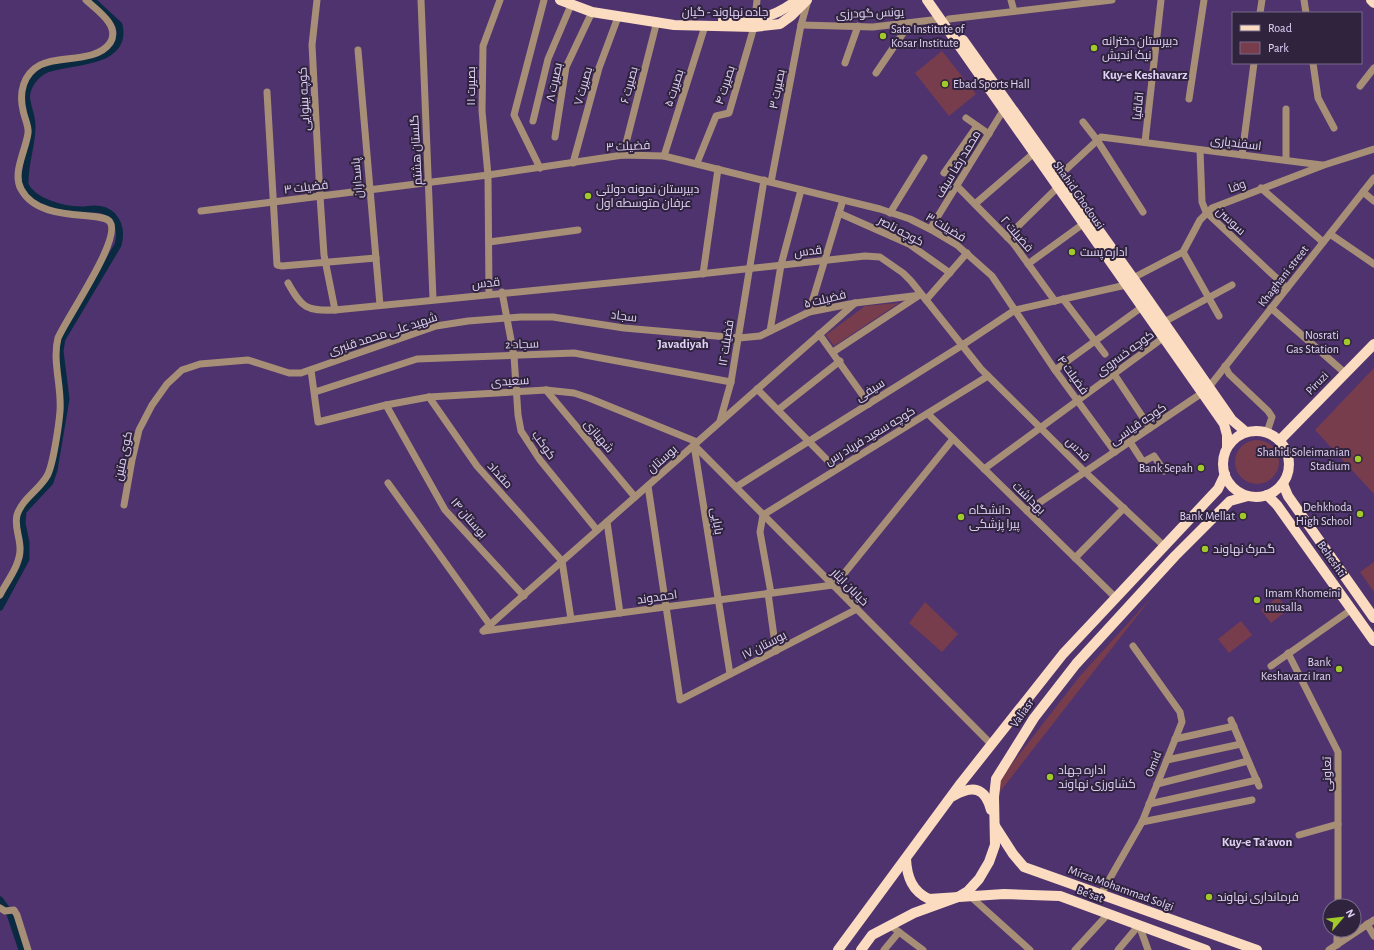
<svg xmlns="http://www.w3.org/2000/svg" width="1374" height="950" font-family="'Alegreya Sans',Cairo,sans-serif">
  <rect width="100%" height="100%" fill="#4e336e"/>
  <g fill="#773d4d">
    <polygon points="942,51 976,94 949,116 915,73"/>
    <polygon points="899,303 834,346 826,335 865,306"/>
    <polygon points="1374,368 1374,494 1315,430"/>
    <circle cx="1257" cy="462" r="22"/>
    <polygon points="1374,562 1374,592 1360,572"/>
    <polygon points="1278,597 1288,610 1271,623 1261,610"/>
    <polygon points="1151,598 999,793 997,783 1080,676"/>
    <polygon points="925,602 958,634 942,652 909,623"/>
    <polygon points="1241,621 1252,635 1229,653 1218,639"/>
  </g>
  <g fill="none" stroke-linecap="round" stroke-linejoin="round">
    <g stroke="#092a40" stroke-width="7">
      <path d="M 0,607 L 26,559 L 26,543 L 22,523 L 23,511 L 50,482 L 54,470 L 66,399 L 60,351 L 62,339 L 118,245 C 123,227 115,209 94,209 C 90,209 86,210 81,210 C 63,210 33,202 25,185 C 24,165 32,146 32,127 C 32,107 19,99 33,80 C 36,76 42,71 47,69 C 69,60 128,65 119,25 L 92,0"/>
      <polyline points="0,900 10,914 22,950"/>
    </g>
    <g stroke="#a78e77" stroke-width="7">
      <polyline points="317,0 312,45 320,196 324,255 335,310"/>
      <polyline points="421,0 433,299"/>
      <polyline points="1011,0 1014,11"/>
      <polyline points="1304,0 1306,13"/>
      <polyline points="1260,13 1262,0"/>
      <polyline points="755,19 757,0"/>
      <polyline points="949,19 1112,0"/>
      <polyline points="801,25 873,27 940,19"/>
      <polyline points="358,50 380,305"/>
      <polyline points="845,63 858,26"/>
      <polyline points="1313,63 1318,98 1334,128"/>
      <polyline points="876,73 910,23"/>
      <polyline points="1360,86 1374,68"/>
      <polyline points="267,92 277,265 282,266 376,258"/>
      <polyline points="1189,99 1204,0"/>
      <polyline points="1286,109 1286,160"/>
      <polyline points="966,118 989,134"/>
      <polyline points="533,121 548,59 571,5"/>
      <polyline points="1083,122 1097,140 1143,212"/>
      <polyline points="555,137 566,67 592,12"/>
      <polyline points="1145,142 1161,0"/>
      <polyline points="1200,150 1202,202 1206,212 1287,288"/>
      <polyline points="623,155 657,21"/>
      <polyline points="1242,155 1254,63"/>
      <polyline points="664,156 705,26"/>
      <polyline points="573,163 599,68 618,17"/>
      <polyline points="697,163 716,116 729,113 754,27"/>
      <polyline points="540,168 514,115 544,0"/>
      <polyline points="944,173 977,126"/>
      <polyline points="1060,175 1101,137 1322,165"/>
      <polyline points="771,182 801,25 808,0"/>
      <polyline points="957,186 1013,243 1055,301"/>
      <polyline points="1261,188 1323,242"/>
      <polyline points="1363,192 1374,201"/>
      <polyline points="975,204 1034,153"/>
      <polyline points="201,211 488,175 623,155 664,156 880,209 910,219 930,229 957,245 992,276 1055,370 1115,452"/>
      <polyline points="839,213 909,244 950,273"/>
      <polyline points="890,213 924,158"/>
      <polyline points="930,229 1004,109"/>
      <polyline points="1330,234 1374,264 1367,259"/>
      <polyline points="1007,237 1058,187"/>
      <polyline points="489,242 578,230"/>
      <polyline points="1183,252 1219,316"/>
      <polyline points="1028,264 1083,224"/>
      <polyline points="703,274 718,169"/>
      <polyline points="1133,278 1183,252 1200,220 1212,208 1324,165 1374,149"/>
      <path d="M 288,283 C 302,308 306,311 335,310 L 690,275 L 865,256 L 880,257 L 903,273 L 911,281 L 981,369 L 1085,472 L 1163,545"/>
      <polyline points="502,292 514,356 518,415 521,431 540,460 597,530"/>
      <polyline points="489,294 488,175 482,111 483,46 500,0"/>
      <polyline points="1063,299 1105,354"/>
      <polyline points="926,300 967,253"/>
      <polyline points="1271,308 1345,373"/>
      <polyline points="809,312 843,200"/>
      <polyline points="1164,322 1232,285"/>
      <polyline points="770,331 781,265 801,190"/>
      <polyline points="819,334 869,404"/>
      <polyline points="833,352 918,296"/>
      <polyline points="1225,366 1229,374 1268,411 1272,417 1267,432"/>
      <polyline points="311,370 318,422 386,405 429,397 546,390 574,393 589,398 697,442"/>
      <polyline points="1055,370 1142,307"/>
      <polyline points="1114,374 1150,428"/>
      <polyline points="1209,387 1374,178"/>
      <polyline points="757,389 836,469"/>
      <polyline points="546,390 635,497"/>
      <polyline points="315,392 417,359 574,353 731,382"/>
      <polyline points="429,397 477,466 562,561 571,619"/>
      <polyline points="386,405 445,510 524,596"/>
      <polyline points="778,410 840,361"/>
      <polyline points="928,414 1115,597"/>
      <polyline points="720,421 731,382 764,180"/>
      <polyline points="1130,442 1143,462 1154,456 1164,471"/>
      <polyline points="694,445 991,744"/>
      <polyline points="694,445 730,674"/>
      <polyline points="984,469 1163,338"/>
      <polyline points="388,483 490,625"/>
      <polyline points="648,486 680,700 857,609"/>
      <polyline points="736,487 961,346 1015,310 1126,285"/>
      <polyline points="124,505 132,460 139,430 152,405 167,384 182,370 200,364 248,360 289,373 301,373 436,326 468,321 521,317 553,317 624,328 739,338 760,336 809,312 855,303 921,295"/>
      <polyline points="1027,511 1202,393"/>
      <polyline points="607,522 620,613"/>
      <polyline points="1075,558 1124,508"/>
      <polyline points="834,586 953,439"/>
      <polyline points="768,593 776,651"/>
      <polyline points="771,593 760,532 763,515 988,376"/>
      <path d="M 0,595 C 7,581 21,564 20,548 C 20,537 14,526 17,515 C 22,499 39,490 47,476 C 53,466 59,424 60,411 C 62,387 52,361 58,338 C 67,317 122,239 110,222 C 102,210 39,224 21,189 C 12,173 26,150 28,133 C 29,126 24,117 23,110 C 19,93 23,74 40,65 C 59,55 96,63 110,43 C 121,26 97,10 86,0"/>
      <polyline points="483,631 855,303"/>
      <polyline points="484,631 833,585"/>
      <polyline points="1288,653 1338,752 1338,906"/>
      <polyline points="1271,666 1352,609"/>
      <polyline points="1231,720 1259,786"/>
      <polyline points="1175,739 1234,726"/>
      <polyline points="1167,760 1241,744"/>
      <polyline points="1157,784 1248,761"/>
      <polyline points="1149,804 1257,780"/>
      <polyline points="1142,822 1252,800"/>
      <polyline points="1299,835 1338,824"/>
      <polyline points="1101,894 1142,822 1182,722 1180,712 1133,646"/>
      <polyline points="970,896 1030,950"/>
      <polyline points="0,908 5,911 14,910 17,915 28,950"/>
      <polyline points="1367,924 1374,936"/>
      <polyline points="1139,925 1148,950"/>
      <polyline points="891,926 923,950"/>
      <polyline points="1337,945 1337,930"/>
      <polyline points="884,950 899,932"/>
      <polyline points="1075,950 1108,914"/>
      <polyline points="1118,950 1139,925"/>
      <polyline points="1329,950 1374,920"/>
    </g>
    <g stroke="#fbdcc0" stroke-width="10">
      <polyline points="560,0 592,12 674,25 754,27 780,24 791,16 807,0"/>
      <polyline points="927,0 1224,424 1227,435 1227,447"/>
      <polyline points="1371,0 1374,3"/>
      <path d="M 723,20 C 755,20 771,20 797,0"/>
      <polyline points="963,40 1133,278 1232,420 1246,432"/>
      <circle cx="1256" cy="464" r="33"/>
      <polyline points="1280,440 1374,344"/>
      <polyline points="1283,484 1288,496 1374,618"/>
      <polyline points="1267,495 1277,505 1374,641"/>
      <path d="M 953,796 C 973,785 985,787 991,810"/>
      <polyline points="995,826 1013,854 1024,867 1257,950"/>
      <path d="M 906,859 C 907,877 912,891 929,899 L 1004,894 L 1060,896 L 1206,950"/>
      <polyline points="838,950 961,783 1063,654 1218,489 1225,474"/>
      <polyline points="861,950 872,935 914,913 958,897 968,891 979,879 989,862 995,845 994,797 996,779 1034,718 1076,664 1175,556 1230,501 1248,496"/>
    </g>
  </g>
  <g fill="#a1c929" stroke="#2f233e" stroke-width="1.5">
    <circle cx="883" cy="36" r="4"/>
    <circle cx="1094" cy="48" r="4"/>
    <circle cx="945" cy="84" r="4"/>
    <circle cx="588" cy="196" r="4"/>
    <circle cx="1072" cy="252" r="4"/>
    <circle cx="1347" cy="342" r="4"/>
    <circle cx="1358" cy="459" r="4"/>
    <circle cx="1201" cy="468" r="4"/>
    <circle cx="1360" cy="514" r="4"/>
    <circle cx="1243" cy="516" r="4"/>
    <circle cx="961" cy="517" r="4"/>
    <circle cx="1205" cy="549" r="4"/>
    <circle cx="1257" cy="600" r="4"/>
    <circle cx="1339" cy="669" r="4"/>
    <circle cx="1050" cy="777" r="4"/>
    <circle cx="1209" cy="897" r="4"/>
  </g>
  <g text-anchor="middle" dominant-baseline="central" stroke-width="4" stroke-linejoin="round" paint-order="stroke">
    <g font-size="12" fill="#e0d2f6" stroke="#2f233e">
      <text x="725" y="12">جاده نهاوند - گیان</text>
      <text transform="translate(870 13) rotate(-2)">یونس گودرزی</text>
      <text transform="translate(554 82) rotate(-78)">بصیرت ۸</text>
      <text transform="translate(629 85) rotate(-75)">بصیرت ۶</text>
      <text transform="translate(725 85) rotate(-72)">بصیرت ۴</text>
      <text transform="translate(471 86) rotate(-90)">بصیرت ۱۱</text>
      <text transform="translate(583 86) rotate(-74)">بصیرت ۷</text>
      <text transform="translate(674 88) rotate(-72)">بصیرت ۵</text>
      <text transform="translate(777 89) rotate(-79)">بصیرت ۳</text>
      <text transform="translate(304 99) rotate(-93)">کوچه بینوایی</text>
      <text transform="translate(1138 106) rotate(-84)">اقاقیا</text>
      <text transform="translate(1236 143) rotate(7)">اسفندیاری</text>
      <text transform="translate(628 146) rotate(-3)">فضیلت ۳</text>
      <text transform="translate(416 150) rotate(-93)">گلستان هشتم</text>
      <text transform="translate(958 164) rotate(-59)">محمد رضا سیف</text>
      <text transform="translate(357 178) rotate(-95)">پاسداران</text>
      <text transform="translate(1237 186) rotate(-21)">وفا</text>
      <text transform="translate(306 187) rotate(-7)">فضیلت ۳</text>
      <text transform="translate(1079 195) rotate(55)">Shahid Ghodousi</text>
      <text transform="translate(1231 221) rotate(43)">سوسن</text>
      <text transform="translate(946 227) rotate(31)">فضیلت ۳</text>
      <text transform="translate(901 231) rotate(28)">کوچه ناصر</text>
      <text transform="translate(1017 234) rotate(49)">فضیلت ۲</text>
      <text transform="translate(808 251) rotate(-7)">قدس</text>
      <text transform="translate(1283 276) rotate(-52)">Khaghani street</text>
      <text transform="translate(486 283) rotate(-6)">قدس</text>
      <text transform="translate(825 299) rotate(-14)">فضیلت ۵</text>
      <text transform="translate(624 316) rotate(7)">سجاد</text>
      <text transform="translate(383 334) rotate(-18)">شهید علی محمد قنبری</text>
      <text transform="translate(726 343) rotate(-81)">فضیلت ۱۲</text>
      <text transform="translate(522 344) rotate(-2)">سجاد 2</text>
      <text transform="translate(1125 353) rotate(-36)">کوچه خسروی</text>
      <text transform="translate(1073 375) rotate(54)">فضیلت ۴</text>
      <text transform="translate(510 381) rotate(-3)">سعیدی</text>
      <text transform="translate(1317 383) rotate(-46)">Piruzi</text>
      <text transform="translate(870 390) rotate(-32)">سیفی</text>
      <text transform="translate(1138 424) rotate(-34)">کوچه قیاسی</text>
      <text transform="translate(599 436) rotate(50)">شهبازی</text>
      <text transform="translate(870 436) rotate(-31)">کوچه سعید فریاد رس</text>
      <text transform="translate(544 445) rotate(55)">کوکب</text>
      <text transform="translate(1078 449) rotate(45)">قدس</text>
      <text transform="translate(123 456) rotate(-78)">کوی متین</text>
      <text transform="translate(662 459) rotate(-41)">بوستان</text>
      <text transform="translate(500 475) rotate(48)">مقداد</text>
      <text transform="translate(1029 498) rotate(44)">بهداشت</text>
      <text transform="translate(469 518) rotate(49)">بوستان ۱۴</text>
      <text transform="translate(717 521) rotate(81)">بابایی</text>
      <text transform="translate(1332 559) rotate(55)">Beheshti</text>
      <text transform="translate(850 587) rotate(45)">خیابان ایثار</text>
      <text transform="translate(657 597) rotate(-8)">احمدوند</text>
      <text transform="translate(764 645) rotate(-27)">بوستان ۱۷</text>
      <text transform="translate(1022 713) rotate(-55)">Valiasr</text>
      <text transform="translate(1153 764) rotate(-68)">Omid</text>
      <text transform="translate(1327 774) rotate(-91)">تعاونی</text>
      <text transform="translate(1121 888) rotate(20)">Mirza Mohammad Solgi</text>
      <text transform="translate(1090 894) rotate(20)">Be'sat</text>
    </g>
    <g font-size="12" fill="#e0d2f6" stroke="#2f233e" text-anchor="start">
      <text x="891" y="29">Sata Institute of<tspan x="891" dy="14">Kosar Institute</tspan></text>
      <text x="1102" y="41">دبیرستان دخترانه<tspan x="1102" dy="14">نیک اندیش</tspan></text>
      <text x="953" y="84">Ebad Sports Hall</text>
      <text x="596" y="189">دبیرستان نمونه دولتی<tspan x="596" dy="14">عرفان متوسطه اول</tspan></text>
      <text x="1080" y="252">اداره پست</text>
      <text x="1339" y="335" text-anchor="end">Nosrati<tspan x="1339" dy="14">Gas Station</tspan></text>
      <text x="1350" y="452" text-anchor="end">Shahid Soleimanian<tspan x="1350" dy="14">Stadium</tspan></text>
      <text x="1193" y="468" text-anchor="end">Bank Sepah</text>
      <text x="1352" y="507" text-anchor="end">Dehkhoda<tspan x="1352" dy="14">High School</tspan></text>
      <text x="969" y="510">دانشگاه<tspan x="969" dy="14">پیرا پزشکی</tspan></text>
      <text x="1235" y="516" text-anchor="end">Bank Mellat</text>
      <text x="1213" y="549">گمرک نهاوند</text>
      <text x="1265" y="593">Imam Khomeini<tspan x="1265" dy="14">musalla</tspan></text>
      <text x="1331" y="662" text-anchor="end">Bank<tspan x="1331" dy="14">Keshavarzi Iran</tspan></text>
      <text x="1058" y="770">اداره جهاد<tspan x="1058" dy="14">کشاورزی نهاوند</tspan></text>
      <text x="1217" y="897">فرمانداری نهاوند</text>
    </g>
    <g font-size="13" font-weight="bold" fill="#e0d2f6" stroke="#2f233e">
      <text x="1145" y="75">Kuy-e Keshavarz</text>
      <text x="683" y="344">Javadiyah</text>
      <text x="1257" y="842">Kuy-e Ta'avon</text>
    </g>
  </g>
  <rect x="1232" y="12" width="130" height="52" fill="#2f233e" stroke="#766988"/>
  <rect x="1240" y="25" width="20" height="6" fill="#fbdcc0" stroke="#766988"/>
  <text x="1268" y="32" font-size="12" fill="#e0d2f6">Road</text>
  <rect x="1240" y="42" width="20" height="12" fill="#773d4d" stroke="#766988"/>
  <text x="1268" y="52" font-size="12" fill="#e0d2f6">Park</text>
  <g transform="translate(1342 918) rotate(62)"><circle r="19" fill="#2f233e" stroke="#766988"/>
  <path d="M0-3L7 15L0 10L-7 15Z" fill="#a1c929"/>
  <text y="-6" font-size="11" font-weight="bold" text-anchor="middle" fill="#e0d2f6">N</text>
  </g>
</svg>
